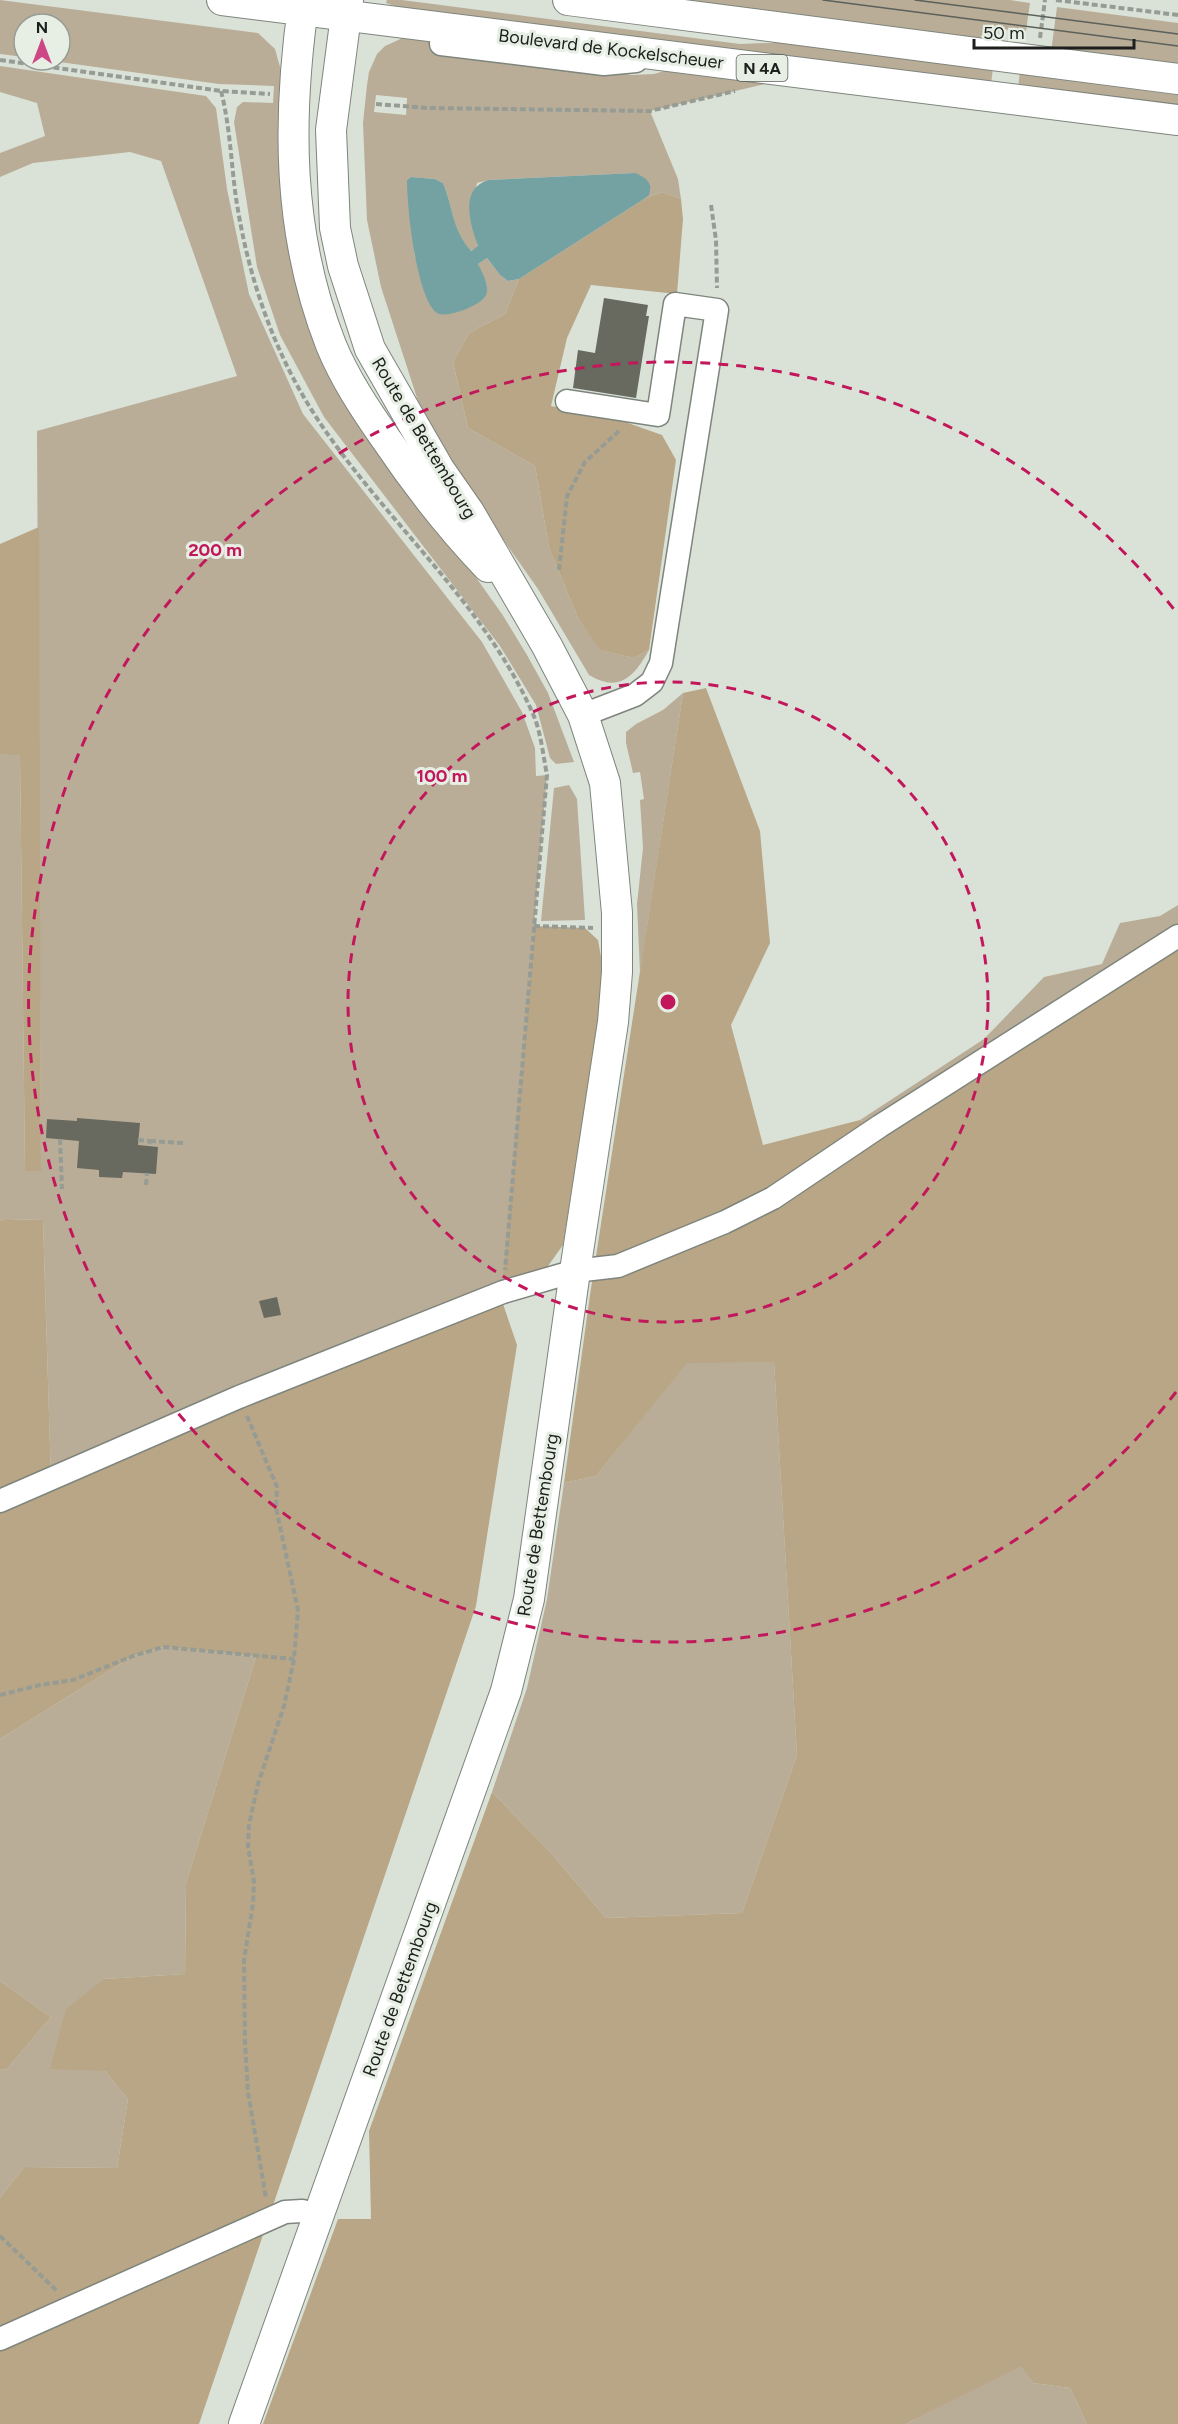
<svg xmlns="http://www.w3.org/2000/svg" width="1178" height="2424" font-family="Figtree,sans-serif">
  <rect width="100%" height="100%" fill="#dae2d8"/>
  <g fill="#b9ad98" fill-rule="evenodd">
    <polygon points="0,0 258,33 275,49 282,74 281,165 385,450 502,614 527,655 548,693 574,762 556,764 550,758 536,705 500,646 324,417 280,335 257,267 234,122 237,107 243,102 273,103 274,86 219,84 45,60 60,60 60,24 24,24 24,57 0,54"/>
    <polygon points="387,0 402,0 740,44 794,42 993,67 991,85 398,7 386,3"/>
    <polygon points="647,0 1010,0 1030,3 1026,31 999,29 996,46"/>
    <polygon points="1057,7 1178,23 1178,69 1051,52"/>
    <path d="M 407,36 L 631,75 L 654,74 L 671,69 L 769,83 L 650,111 L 678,179 L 681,199 L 662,192 L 644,199 L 651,190 L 635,173 L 489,180 L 477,183 L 470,216 L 478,247 L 470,251 C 449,225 455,211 443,183 L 435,179 L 411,177 L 407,180 L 415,257 L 487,286 L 478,264 L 487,258 L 500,275 L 508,281 L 519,279 L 505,314 L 469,333 L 453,362 L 468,428 L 535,466 L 549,548 L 578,618 L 601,650 L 634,658 L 649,650 C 634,677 619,693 589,675 L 538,589 L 444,456 L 418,401 L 381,287 L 367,220 L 363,123 L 367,85 L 369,72 L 377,54 L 385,46 ZM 376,95 L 407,98 L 406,115 L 374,112 Z"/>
    <polygon points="0,66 206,96 216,108 227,189 249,294 303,414 482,642 522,712 535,748 536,776 547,775 503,1292 51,1479 43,1220 5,1219 0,1221 0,754 20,754 25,1170 41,1170 37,431 237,376 161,161 130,152 33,163 0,177 0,153 45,136 37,103 0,92"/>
    <polygon points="1020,70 1178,91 1178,110 1018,89"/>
    <polygon points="683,693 640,973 637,904 643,848 640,800 644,799 640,772 633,773 626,743 626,732 636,724 663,710"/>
    <polygon points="569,785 577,799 585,920 541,921 554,788"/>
    <polygon points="1178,905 1178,936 880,1126 860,1120 984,1039 1044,977 1102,964 1120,923 1160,916"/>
    <polygon points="774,1361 797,1755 742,1913 606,1918 552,1854 492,1792 527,1688 547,1599 564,1483 596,1476 687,1362"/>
    <polygon points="163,1647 256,1657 186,1883 185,1974 104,1979 105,2071 128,2099 117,2168 24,2167 0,2198 0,2070 7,2069 51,2017 0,1981 0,1739 133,1656"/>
    <polygon points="1021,2365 1033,2383 1070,2388 1087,2424 906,2424"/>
  </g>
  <g fill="#b8a686">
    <polygon points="662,192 681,199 683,219 677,294 591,285 567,338 551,406 611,417 662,435 676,460 649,650 634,658 600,650 578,618 549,548 535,466 468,428 453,362 469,333 505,314 519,279 644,199"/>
    <polygon points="39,527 41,1171 25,1171 20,755 0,754 0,544"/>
    <polygon points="706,688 760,831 770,943 731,1025 763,1145 860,1120 880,1126 1178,936 1178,2424 1087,2424 1070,2388 1033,2383 1021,2366 906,2424 263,2424 338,2219 371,2219 369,2131 492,1792 552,1854 606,1918 742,1913 797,1755 774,1362 687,1363 596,1476 564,1483 590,1295 683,693"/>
    <polygon points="534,926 585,928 598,940 604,974 599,1019 563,1245 548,1266 503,1304 517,1345 476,1606 199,2424 0,2424 0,2198 24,2167 117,2168 128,2099 105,2071 50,2069 66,2009 104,1979 185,1974 186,1883 256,1657 163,1647 133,1656 0,1739 0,1221 5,1219 43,1220 51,1478 502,1292"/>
    <polygon points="0,1981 51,2017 7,2069 0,2070"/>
  </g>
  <path fill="#74a1a2" d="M 635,173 C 645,177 654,183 649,195 L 644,199 L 519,279 L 508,281 L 500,275 L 487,258 L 478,264 C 482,272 490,286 486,295 C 482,305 447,319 437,313 C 416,298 407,206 407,180 L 411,177 L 435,179 L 443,183 C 454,209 451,228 471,251 L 478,246 C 470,224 459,188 489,180 Z"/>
  <g fill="#68695f">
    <polygon points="604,298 648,305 646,316 649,316 636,398 573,388 578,350 595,353"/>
    <polygon points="77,1118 140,1123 138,1145 158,1147 156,1174 123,1172 122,1178 99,1177 99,1170 77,1168 79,1141 46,1138 47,1119 77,1121"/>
    <polygon points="277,1297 281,1315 264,1318 259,1301"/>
  </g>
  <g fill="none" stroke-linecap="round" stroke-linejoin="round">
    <defs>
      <g id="minor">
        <polyline points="441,44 604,64 636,61"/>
        <polyline points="567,401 658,415 675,304 717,310 661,663 652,682 635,695 583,715"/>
        <polyline points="0,1501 239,1397 503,1292 575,1271 618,1266 725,1222 773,1198 880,1126 1178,936"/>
        <polyline points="0,2339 285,2212 302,2211 318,2215"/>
      </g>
      <g id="major">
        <polyline points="222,0 1178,120"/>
        <path d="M 304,0 C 287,118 287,233 331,345 C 345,379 365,409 386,439 C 417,485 450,527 488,567"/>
        <polyline points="568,0 1178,79"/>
        <polyline points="244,2424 506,1691 529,1599 575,1271 613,1022 617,972 617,913 605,783 583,715 547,646 469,512 439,469 370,349 343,266 335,228 331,130 348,0"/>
      </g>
    </defs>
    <use href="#minor" stroke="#7e857c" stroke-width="25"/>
    <use href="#major" stroke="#7e857c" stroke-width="32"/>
    <g stroke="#969c94" stroke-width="4" stroke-dasharray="6 3" stroke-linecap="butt">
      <polyline points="1056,0 1178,15"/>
      <polyline points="1040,38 1045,0"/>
      <polyline points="0,60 221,91 270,94"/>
      <path d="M 221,91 C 230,126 231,162 236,198 C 246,264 266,329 298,387 C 363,504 479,591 533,714 C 541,732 543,755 547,775 L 505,1270"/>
      <polyline points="376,104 428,108 650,111 735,91"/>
      <polyline points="711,205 716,240 717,288"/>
      <polyline points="559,570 567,496 585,462 619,431"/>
      <polyline points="534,926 593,928"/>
      <polyline points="60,1139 62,1189"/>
      <polyline points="138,1140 150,1141 149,1146"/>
      <polyline points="150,1141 183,1143"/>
      <polyline points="146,1185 147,1173"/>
      <polyline points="247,1416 277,1487 276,1508 298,1610 294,1659 284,1706 258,1784 249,1825 248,1847 254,1881 253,1904 244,1960 245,2043 248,2092 266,2198"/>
      <polyline points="0,1695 40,1685 73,1680 133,1656 163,1647 294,1659"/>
      <polyline points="0,2236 57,2291"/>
    </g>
    <use href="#minor" stroke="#fff" stroke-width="22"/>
    <use href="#major" stroke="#fff" stroke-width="30"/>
    <g stroke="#5c605a" stroke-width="1.5">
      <polyline points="823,0 1178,46"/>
      <polyline points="915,0 1178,34"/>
    </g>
  </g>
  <g fill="none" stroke="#c2185b" stroke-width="3" stroke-dasharray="10 8">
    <circle cx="668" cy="1002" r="320"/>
    <path d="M1176 1392A640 640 0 1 1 1176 612"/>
  </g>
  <g text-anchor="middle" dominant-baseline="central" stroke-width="6" stroke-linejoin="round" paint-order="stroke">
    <rect fill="#e7efe5" stroke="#5a5d58" stroke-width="1.5" x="736.5" y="55" width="51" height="26" rx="4.5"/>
    <g font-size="16" font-weight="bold" fill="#1d1f1c">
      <text x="762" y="68">N 4A</text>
    </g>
    <g font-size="18" fill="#1d1f1c" stroke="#e7efe5">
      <text transform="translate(611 49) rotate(7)">Boulevard de Kockelscheuer</text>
      <text transform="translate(424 438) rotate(59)">Route de Bettembourg</text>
      <text transform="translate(538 1525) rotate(-81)">Route de Bettembourg</text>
      <text transform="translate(400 1989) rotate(-70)">Route de Bettembourg</text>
    </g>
  </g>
  <circle cx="668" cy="1002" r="9" fill="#c2185b" stroke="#e7efe5" stroke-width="3"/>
  <g font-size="18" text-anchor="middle" font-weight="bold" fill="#c2185b" stroke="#e7efe5" stroke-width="6" stroke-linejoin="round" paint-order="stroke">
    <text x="215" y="556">200 m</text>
    <text x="442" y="782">100 m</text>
  </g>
  <g transform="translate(42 42)"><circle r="28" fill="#e7efe5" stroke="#969c95" stroke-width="1.5"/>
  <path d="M0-4.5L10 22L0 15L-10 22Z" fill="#cd4685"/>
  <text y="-9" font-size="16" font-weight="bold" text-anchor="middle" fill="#1d1f1c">N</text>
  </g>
  <path d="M974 39v9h160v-9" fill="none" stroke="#1d1f1c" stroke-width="3"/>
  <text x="983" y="39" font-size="18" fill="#1d1f1c" stroke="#e7efe5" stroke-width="4.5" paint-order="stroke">50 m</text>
</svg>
